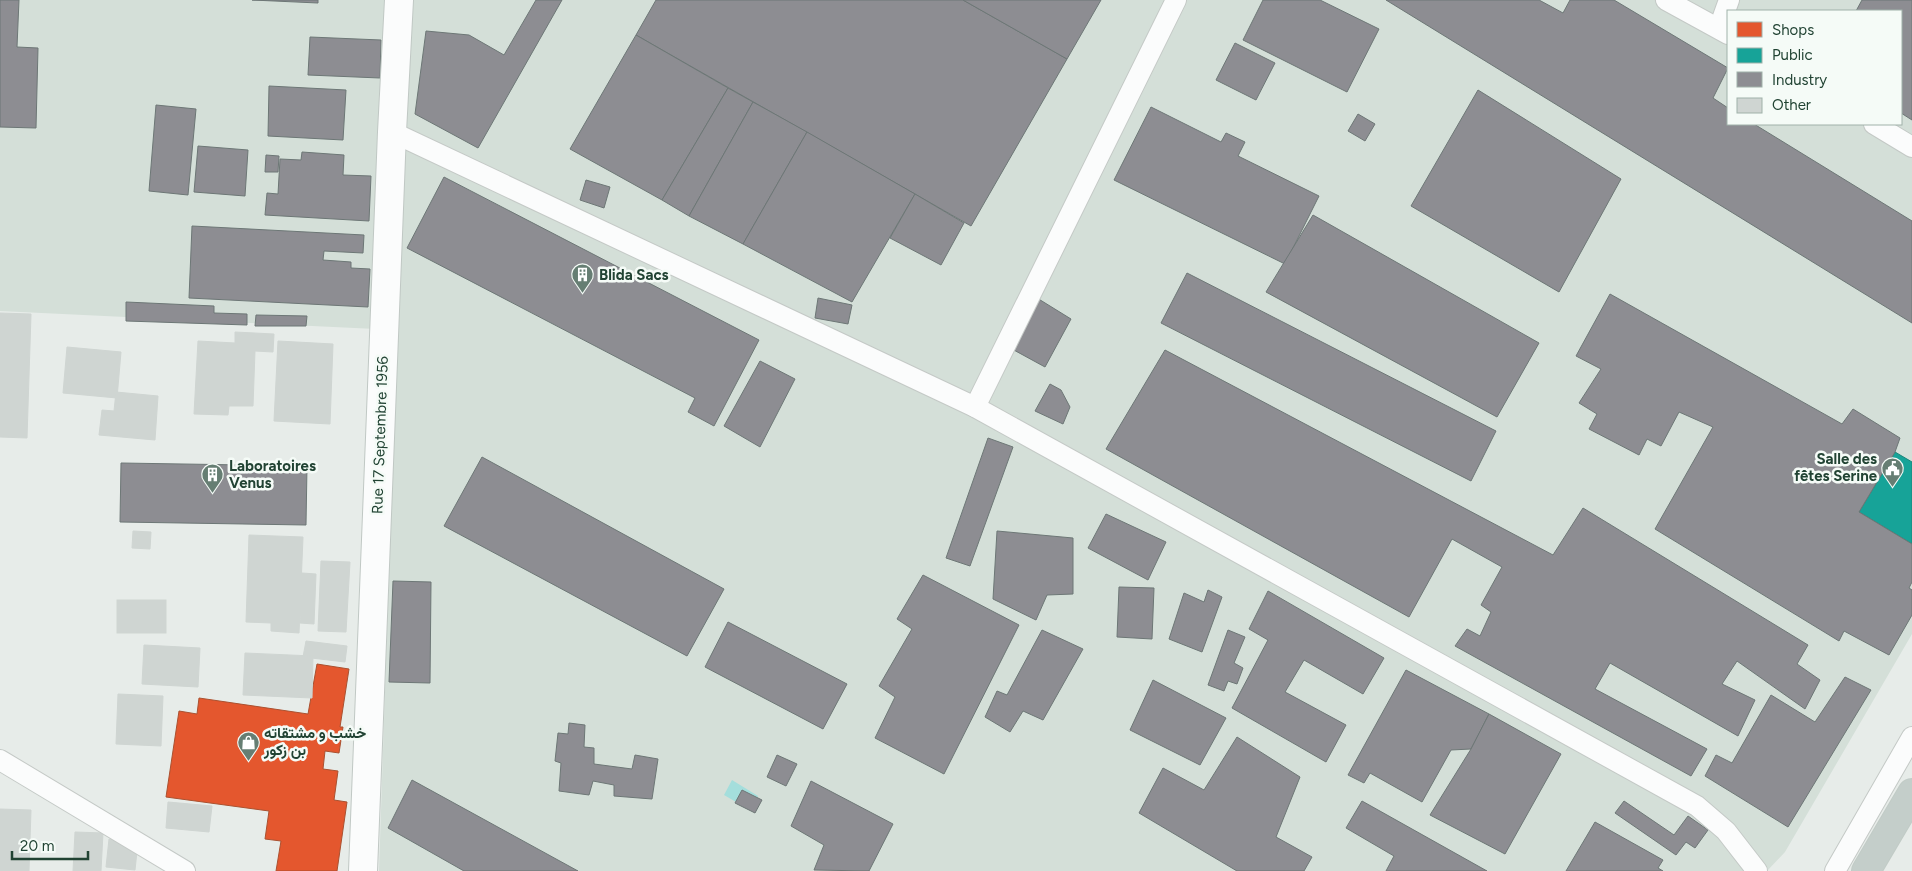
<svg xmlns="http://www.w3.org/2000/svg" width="1912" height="871" font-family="Figtree,Vazirmatn,sans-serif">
  <rect width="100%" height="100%" fill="#e7ece9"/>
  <path fill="#d4dfd8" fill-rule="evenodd" d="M 0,0 L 1912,0 L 1912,634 L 1785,852 L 1767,871 L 379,871 L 397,330 L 0,311 ZM 1728,11 L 1901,11 L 1901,124 L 1728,124 Z"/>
  <polygon fill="#a4dedc" points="732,780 758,796 750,810 724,795"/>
  <polygon fill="#e4572e" stroke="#aa5130" points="317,664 349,669 340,727 343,727 339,753 325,751 323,769 338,771 334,800 347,802 337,871 276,871 281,841 265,839 269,811 166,797 179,711 197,714 199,698 308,714"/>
  <polygon fill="#17a398" stroke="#1a867a" points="1895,452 1912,462 1912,544 1859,512"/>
  <g fill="#8d8d92" stroke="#6d7776">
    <polygon points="0,0 19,0 17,47 38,48 36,128 0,127"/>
    <polygon points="252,0 318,0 318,3"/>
    <polygon points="536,0 562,0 478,148 415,114 426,31 469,35 504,55"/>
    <polygon points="656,0 963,0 1067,59 971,226 636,35"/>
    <polygon points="963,0 1101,0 1067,59"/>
    <polygon points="1263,0 1320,0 1379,29 1347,92 1243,40"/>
    <polygon points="1386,0 1539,0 1563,13 1570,0 1614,0 1728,68 1713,98 1728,108 1728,124 1754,124 1912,221 1912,323"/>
    <polygon points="1862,0 1912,0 1912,120 1901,113 1901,11 1856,11"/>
    <polygon points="636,35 728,88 662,200 570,149"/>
    <polygon points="310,37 381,40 380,78 308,75"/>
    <polygon points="1235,43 1275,63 1256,100 1216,80"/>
    <polygon points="269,86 346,90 343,140 268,136"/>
    <polygon points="728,88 753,102 689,216 662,200"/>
    <polygon points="1478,90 1621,179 1559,292 1411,206"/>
    <polygon points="753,102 807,132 743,244 689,216"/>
    <polygon points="156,105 196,109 188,195 149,191"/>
    <polygon points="1151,107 1221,142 1226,133 1245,142 1238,156 1319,196 1285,264 1114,180"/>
    <polygon points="1358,114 1375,124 1365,141 1348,131"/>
    <polygon points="807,132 915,194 852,302 743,244"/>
    <polygon points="198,146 248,150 245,196 194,192"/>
    <polygon points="302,152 344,155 343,175 371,176 369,221 265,215 267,193 278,194 280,159 301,160"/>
    <polygon points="266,155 279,156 278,172 265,172"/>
    <polygon points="444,177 759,340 714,426 688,412 695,398 407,248"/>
    <polygon points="586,180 610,187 604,208 580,200"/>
    <polygon points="915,194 964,223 941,265 890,238"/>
    <polygon points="1313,215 1539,343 1497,417 1266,292"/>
    <polygon points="192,226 364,235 363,253 324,251 323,260 351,262 351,268 370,269 368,307 189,298"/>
    <polygon points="1187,273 1496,431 1471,481 1161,323"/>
    <polygon points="1610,294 1842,424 1853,409 1900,438 1895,452 1859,512 1912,544 1912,582 1909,588 1912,590 1912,615 1889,655 1844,631 1839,641 1655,529 1713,427 1679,412 1661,446 1647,439 1639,455 1589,429 1597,414 1579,403 1601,369 1576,356"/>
    <polygon points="818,298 852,305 848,324 815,318"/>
    <polygon points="1037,298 1071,319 1045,367 1012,349"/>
    <polygon points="126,302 214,306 214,313 247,314 247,325 126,321"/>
    <polygon points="256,315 307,316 306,326 255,326"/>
    <polygon points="1165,350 1553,555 1583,508 1808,645 1797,664 1820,680 1805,709 1737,661 1722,684 1755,700 1738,736 1610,663 1595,689 1707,749 1691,776 1455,646 1467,629 1480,636 1491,612 1481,605 1502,567 1452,539 1409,617 1106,449"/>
    <polygon points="760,361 795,379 760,447 724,426"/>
    <polygon points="1050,384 1061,390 1070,407 1063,424 1035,411"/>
    <polygon points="988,438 1013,447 970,566 946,558"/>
    <polygon points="482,457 724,589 687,656 444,526"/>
    <polygon points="121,463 307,466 306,525 120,522"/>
    <polygon points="1106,514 1166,542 1148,580 1088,548"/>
    <polygon points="997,531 1073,538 1073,594 1047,595 1036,620 993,599"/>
    <polygon points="923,575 1019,625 944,774 875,738 895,697 879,686 912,629 897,619"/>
    <polygon points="393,581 431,582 430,683 389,682"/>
    <polygon points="1119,587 1154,588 1152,639 1117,637"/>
    <polygon points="1208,590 1222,597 1202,652 1169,639 1184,593 1204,602"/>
    <polygon points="1268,591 1384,658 1363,694 1304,660 1285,692 1346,725 1326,762 1232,708 1268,640 1249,629"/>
    <polygon points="728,622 847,684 823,729 705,667"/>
    <polygon points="1042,630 1083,649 1043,720 1023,711 1010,732 985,717 997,691 1007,695"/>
    <polygon points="1228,630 1245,637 1234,663 1243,668 1237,684 1228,681 1224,691 1208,685"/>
    <polygon points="1406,670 1489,714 1471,749 1451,750 1422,802 1370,773 1364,783 1348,775"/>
    <polygon points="1845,677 1871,690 1788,827 1705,776 1716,755 1732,763 1771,695 1815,722"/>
    <polygon points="1153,680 1226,718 1200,765 1130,730"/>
    <polygon points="1489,714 1561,754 1505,854 1430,815 1471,749"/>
    <polygon points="569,723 585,725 584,747 594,748 594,764 632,769 635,755 658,759 652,799 614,796 614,785 593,781 589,795 559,791 561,763 555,761 558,733 568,734"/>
    <polygon points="1237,737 1300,777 1276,837 1312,857 1304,871 1237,871 1139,813 1163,768 1204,790"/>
    <polygon points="777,755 797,764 786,786 767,777"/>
    <polygon points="412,780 578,871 464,871 388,828"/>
    <polygon points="811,781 893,824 869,871 814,870 824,845 791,826"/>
    <polygon points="742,790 762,800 755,813 735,803"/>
    <polygon points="1362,801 1487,871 1386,871 1394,856 1346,828"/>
    <polygon points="1624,801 1674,835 1688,816 1708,830 1695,848 1686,842 1676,855 1615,813"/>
    <polygon points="1595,822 1663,860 1658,868 1663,871 1566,871"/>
  </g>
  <g fill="#cfd5d2" stroke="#cfd5d2">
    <polygon points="0,313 31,314 27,438 0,437"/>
    <polygon points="235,332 274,334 273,352 255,351 253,406 229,406 228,415 194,414 198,341 235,343"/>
    <polygon points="278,341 333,344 330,424 274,421"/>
    <polygon points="67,347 121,352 117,398 63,393"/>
    <polygon points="116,392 158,396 155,440 99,435 102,410 114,411"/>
    <polygon points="133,531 151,532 150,549 132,548"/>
    <polygon points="249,535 303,537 299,633 271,631 271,623 246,622"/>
    <polygon points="321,561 350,562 346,632 318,631"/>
    <polygon points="302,573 316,574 314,624 300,623"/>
    <rect x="117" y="600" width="49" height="33"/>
    <polygon points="306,641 347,646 345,662 303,657"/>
    <polygon points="144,645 200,648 198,687 142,684"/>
    <polygon points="245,653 313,656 312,698 243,695"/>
    <polygon points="118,694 163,696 161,746 116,744"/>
    <polygon points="168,802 212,806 209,832 166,828"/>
    <polygon points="0,809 31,810 29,871 0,871"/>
    <polygon points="75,832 103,833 101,871 73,871"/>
    <polygon points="109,839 138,842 135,870 106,867"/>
  </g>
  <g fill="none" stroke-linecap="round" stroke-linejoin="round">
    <defs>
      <g id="minor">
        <polyline points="1666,0 1728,34"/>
        <polyline points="1719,28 1729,0"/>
        <polyline points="1874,124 1912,147"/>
        <polyline points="392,132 975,407 1697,806 1726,831 1757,871"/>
        <polyline points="975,407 1176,0"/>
        <polyline points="0,760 185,871"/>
        <polyline points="1835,871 1912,737"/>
      </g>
      <polyline id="secondary" points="363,871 392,132 399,0"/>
      <polyline id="trunk" points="1866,871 1912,793"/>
    </defs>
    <use href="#minor" stroke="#c4c9c6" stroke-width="22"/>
    <use href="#secondary" stroke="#c0c8c4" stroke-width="30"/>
    <use href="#trunk" stroke="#c1cbc6" stroke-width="30"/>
    <use href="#minor" stroke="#fbfcfc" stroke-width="20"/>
    <use href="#secondary" stroke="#fbfcfc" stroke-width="28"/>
    <use href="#trunk" stroke="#c4ceca" stroke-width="28"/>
  </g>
  <defs>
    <symbol id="building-pin" viewBox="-11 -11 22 30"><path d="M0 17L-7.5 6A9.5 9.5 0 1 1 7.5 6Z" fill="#667e73" stroke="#f5fbf7"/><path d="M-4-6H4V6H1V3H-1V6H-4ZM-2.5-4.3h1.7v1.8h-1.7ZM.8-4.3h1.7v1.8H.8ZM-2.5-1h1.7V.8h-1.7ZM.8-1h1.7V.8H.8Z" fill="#fff"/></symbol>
    <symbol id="civic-pin" viewBox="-11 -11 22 30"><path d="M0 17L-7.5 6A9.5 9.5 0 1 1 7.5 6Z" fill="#667e73" stroke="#f5fbf7"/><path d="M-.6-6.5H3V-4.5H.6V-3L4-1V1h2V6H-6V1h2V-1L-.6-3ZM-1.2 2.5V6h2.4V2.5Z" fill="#fff"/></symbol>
    <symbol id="shop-pin" viewBox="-11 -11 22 30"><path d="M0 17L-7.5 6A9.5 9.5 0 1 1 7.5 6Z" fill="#667e73" stroke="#f5fbf7"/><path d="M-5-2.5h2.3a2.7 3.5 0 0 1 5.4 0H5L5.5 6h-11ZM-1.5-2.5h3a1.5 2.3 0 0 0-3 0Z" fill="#fff"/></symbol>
  </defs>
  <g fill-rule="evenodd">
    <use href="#building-pin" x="570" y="262" width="25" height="34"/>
    <use href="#civic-pin" x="1880" y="456" width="25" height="34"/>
    <use href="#building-pin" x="200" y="462" width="25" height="34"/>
    <use href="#shop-pin" x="236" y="730" width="25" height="34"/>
  </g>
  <g text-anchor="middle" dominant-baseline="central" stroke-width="5" stroke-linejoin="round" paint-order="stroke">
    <g font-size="15" font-weight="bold" fill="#214333" stroke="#f5fbf7" text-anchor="start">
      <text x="599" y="275">Blida Sacs</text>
      <text x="1877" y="459" text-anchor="end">Salle des<tspan x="1877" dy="17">fêtes Serine</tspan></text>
      <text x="229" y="466">Laboratoires<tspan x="229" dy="17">Venus</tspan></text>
      <text x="264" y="733">خشب و مشتقاته<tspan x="264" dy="17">بن زكور</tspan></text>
    </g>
    <g font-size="15" fill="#214333" stroke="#f5fbf7">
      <text transform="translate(380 435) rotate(-88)">Rue 17 Septembre 1956</text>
    </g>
  </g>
  <rect x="1727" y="10" width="175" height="115" fill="#f5fbf7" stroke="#a0b1a9"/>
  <rect x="1737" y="22" width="25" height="15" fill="#e4572e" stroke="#a0b1a9"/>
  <text x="1772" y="35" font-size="15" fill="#214333">Shops</text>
  <rect x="1737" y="48" width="25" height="15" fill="#17a398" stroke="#a0b1a9"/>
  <text x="1772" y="60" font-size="15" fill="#214333">Public</text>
  <rect x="1737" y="72" width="25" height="15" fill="#8d8d92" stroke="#a0b1a9"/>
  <text x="1772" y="85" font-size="15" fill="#214333">Industry</text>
  <rect x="1737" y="98" width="25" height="15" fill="#cfd5d2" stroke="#a0b1a9"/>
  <text x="1772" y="110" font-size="15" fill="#214333">Other</text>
  <path d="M12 851v8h76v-8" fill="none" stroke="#214333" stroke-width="2.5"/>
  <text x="20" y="851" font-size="15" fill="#214333" stroke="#f5fbf7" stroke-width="4" paint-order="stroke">20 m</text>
</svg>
